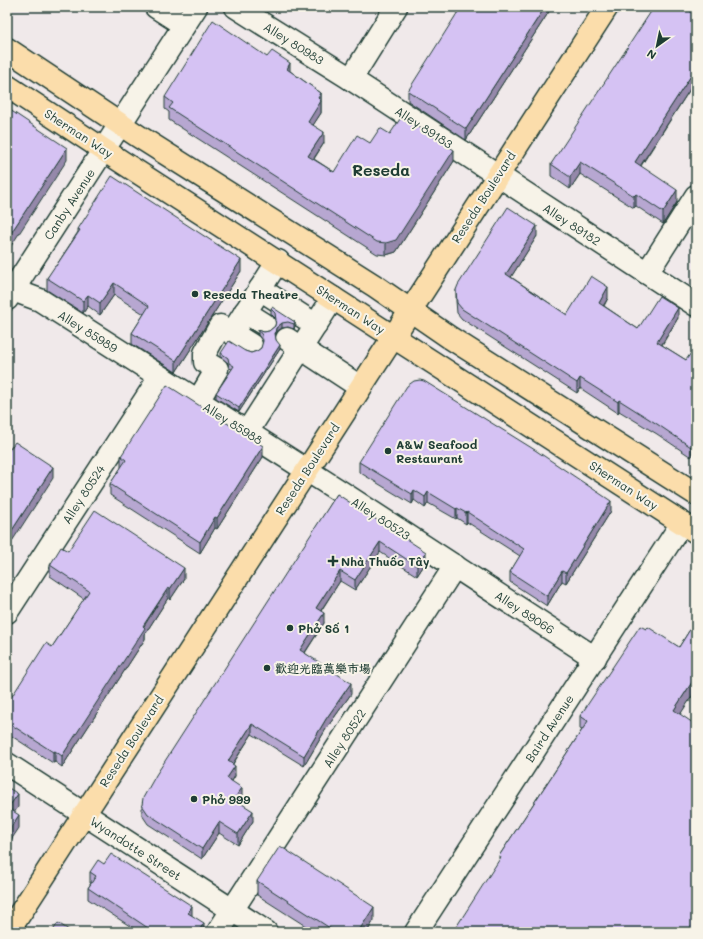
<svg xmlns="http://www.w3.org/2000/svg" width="703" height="939" font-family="Mali,'LXGW WenKai TC',sans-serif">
  <rect width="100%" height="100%" fill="#f0e9ea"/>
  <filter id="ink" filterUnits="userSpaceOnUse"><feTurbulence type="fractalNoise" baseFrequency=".025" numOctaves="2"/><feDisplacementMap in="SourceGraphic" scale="8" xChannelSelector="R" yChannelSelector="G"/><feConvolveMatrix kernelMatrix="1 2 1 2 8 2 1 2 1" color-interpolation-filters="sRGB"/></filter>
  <g filter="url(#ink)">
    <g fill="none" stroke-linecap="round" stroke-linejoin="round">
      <defs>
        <g id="minor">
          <polyline points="156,7 184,25"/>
          <polyline points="236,7 351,79 696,305"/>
          <polyline points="351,79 396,7"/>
          <polyline points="647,273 696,196"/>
          <polyline points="260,289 316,325"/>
          <polyline points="13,290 40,300 341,492 595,658"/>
          <polyline points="7,299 196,7"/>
          <polyline points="245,312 264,324"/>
          <polyline points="232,333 251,345"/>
          <polyline points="287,339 360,387"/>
          <polyline points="198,401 217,369 205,362 205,353 220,326 232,333 278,261"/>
          <polyline points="247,432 333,298"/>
          <polyline points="7,612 160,377"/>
          <polyline points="7,764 266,932"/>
          <polyline points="218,932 455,566"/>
          <polyline points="416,932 682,523"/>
        </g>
        <g id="major">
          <polyline points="7,49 138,136 375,286 449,337 696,494"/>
          <polyline points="7,86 122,162 696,532"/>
          <polyline points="8,932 607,7"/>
        </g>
      </defs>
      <use href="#minor" stroke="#1f3d34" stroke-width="25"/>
      <use href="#major" stroke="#1f3d34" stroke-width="25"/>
      <use href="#minor" stroke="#f7f3e8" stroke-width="22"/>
      <use href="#major" stroke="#fbddab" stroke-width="22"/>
    </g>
    <g fill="#b7a7d1" stroke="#1f3d34">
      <polygon points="552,7 466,140 408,101 408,91"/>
      <polygon points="696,7 696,84 694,83 641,166 677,202 663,224 636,206 634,208 580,174 570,189 551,176 551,164"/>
      <polygon points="267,57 290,71 321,93 321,113 313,125 324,143 314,159 334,172 370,143 390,134 454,161 396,252 386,255 377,254 169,120 169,112 165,109 165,97"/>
      <polygon points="78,229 241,271 176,372 132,344 132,333 144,314 114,295 100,315 88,306 83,313 47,290 47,278 56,266 78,232"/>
      <polygon points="537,236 511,277 567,315 608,298 604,306 638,329 678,318 662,345 686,360 696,357 696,450 691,457 657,434 619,411 618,413 580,388 577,393 462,319 457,313 456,301 456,290"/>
      <polygon points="271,309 295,322 295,326 294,329 288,327 282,328 276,332 275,336 276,340 280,349 239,412 216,398 216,393 232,369 229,368 228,363 221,357 221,353 245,351 251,353 257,351 261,348 263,343 262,340 258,335 258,330 264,332 269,331 275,326 276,322 275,318 271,314"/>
      <polygon points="121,456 263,457 217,529 215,528 200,553 110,495 110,484 121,468"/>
      <polygon points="359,462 611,511 566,583 562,581 547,606 510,582 510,572 520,556 467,522 466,524 457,518 456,519 428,503 425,508 414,500 412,504 359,472"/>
      <polygon points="337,494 426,562 417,576 380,552 355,590 340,581 321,611 324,623 305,653 351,694 326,729 304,766 252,734 233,764 235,776 232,781 242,798 239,802 253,821 238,845 219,833 202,859 148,824 142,815 142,805"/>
      <polygon points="68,551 184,579 170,600 168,598 145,634 145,639 62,767 55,762 53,763 7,733 7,704 52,647 84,599 50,576 50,565"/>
      <polygon points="696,620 696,690 680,714 499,859 499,856 582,730 580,729 580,716 646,629 679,647"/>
      <polygon points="104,864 204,932 139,932 88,899 88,888 91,883 90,883 90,872"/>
      <polygon points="257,881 374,920 367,932 315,932 257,895"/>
    </g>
    <g fill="#9588aa" stroke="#1f3d34">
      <polygon points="545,7 552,7 466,140 466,129"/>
      <polygon points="290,63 290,74 287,69"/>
      <polygon points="694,71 694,83 635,174 635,162"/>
      <polygon points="321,93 321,113 308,133 308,122 318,98"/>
      <polygon points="324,132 324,143 308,167 308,156"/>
      <polygon points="67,148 67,160 7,252 7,239"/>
      <polygon points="454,150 454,161 396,252 386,255 386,243"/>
      <polygon points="580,162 580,174 570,189 570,177"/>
      <polygon points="677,190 677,202 663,224 663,212"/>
      <polygon points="636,194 636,206 634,208 634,196"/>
      <polygon points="537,226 537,236 506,285 506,274"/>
      <polygon points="241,260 241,271 176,372 176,361"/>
      <polygon points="114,283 114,295 100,315 100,303"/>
      <polygon points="608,287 608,298 599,313 599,303"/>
      <polygon points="88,295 88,306 83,313 83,301"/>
      <polygon points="678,308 678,318 657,352 657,342"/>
      <polygon points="295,322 295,326 294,329 294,324"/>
      <polygon points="282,323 282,328 276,332 275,338 275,333 276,328"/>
      <polygon points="280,345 280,349 239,412 239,408"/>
      <polygon points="580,378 580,388 577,393 577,383"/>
      <polygon points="619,400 619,411 618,413 618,402"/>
      <polygon points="696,439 696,450 691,457 691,447"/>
      <polygon points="263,446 263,457 217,529 217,518"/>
      <polygon points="53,467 53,478 7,549 7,538"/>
      <polygon points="414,490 414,500 412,504 412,494"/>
      <polygon points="428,492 428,503 425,508 425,497"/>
      <polygon points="611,501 611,511 566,583 566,573"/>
      <polygon points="457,508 457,518 456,519 456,509"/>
      <polygon points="467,512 467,522 466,524 466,513"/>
      <polygon points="215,517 215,528 200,553 200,542"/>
      <polygon points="380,542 380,552 355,590 355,580"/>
      <polygon points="426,552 426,562 417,576 417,566"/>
      <polygon points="184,568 184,579 170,600 170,589"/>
      <polygon points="340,571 340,581 316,618 316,608"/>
      <polygon points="562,571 562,581 547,606 547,596"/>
      <polygon points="168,588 168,598 145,634 145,639 62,767 62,756"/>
      <polygon points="324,613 324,623 300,660 300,650"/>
      <polygon points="696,676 696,690 674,724 674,710"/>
      <polygon points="351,683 351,694 326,729 304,766 304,756 326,719"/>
      <polygon points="252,724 252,734 228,771 228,761"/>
      <polygon points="55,751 55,762 53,763 53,752"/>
      <polygon points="235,766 235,776 227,789 227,778"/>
      <polygon points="242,788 242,798 234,809 234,799"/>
      <polygon points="18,794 18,807 8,822 8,808"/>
      <polygon points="253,811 253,821 238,845 238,834"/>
      <polygon points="19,815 19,828 7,846 7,833"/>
      <polygon points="219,822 219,833 202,859 202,849"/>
      <polygon points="192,906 192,917 188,913"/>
      <polygon points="374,907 374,920 367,932 358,932"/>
      <polygon points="204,923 204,932 198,932"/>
    </g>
    <g fill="#d5c2f3" stroke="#1f3d34">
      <polygon points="461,7 545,7 466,129 408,91"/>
      <polygon points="654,7 696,7 696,72 694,71 635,162 677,190 663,212 636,194 634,196 580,162 570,177 551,164"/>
      <polygon points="213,20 267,57 272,51 290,63 287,69 321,93 318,98 321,101 308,122 324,132 308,156 334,172 357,135 370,143 380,128 390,134 402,116 454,150 396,240 386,243 377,242 169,108 173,103 165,97"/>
      <polygon points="7,108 67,148 7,239"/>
      <polygon points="112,176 241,260 176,361 132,333 149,306 114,283 100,303 88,295 83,301 47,278 55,266 56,266 80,230 78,229"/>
      <polygon points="508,207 537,226 506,274 567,315 591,276 608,287 599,303 638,329 659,296 678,308 657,342 686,360 691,353 696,357 696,388 695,389 696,390 696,439 691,447 657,424 619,400 618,402 580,378 577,383 462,309 457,303 456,290 458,285"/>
      <polygon points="272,307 295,322 294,324 288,322 282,323 276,328 275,333 276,340 280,345 239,408 216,393 234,366 229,363 228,358 221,353 229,341 245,351 251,353 257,351 261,348 263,341 262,335 258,330 264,332 269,331 275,326 276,320 275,313 271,309"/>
      <polygon points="420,380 424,381 535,450 611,501 566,573 562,571 547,596 510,572 524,549 467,512 466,513 457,508 456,509 428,492 425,497 414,490 412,494 359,462 407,386 414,381"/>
      <polygon points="167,385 263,446 217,518 215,517 200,542 110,484 126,460 121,456"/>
      <polygon points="15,442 53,467 7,538 7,453"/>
      <polygon points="337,494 426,552 417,566 380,542 355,580 340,571 316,608 324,613 300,650 351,683 326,719 304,756 252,724 228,761 235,766 227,778 242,788 234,799 253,811 238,834 219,822 202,849 148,814 142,805 143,798 156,775"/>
      <polygon points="95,510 184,568 170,589 168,588 143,626 145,628 62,756 55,751 53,752 7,722 7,704 46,643 52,647 89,591 50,565 61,547 68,551"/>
      <polygon points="696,620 696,676 674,710 696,725 696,932 453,932 501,857 499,856 588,721 580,716 640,626 646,629 648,627 679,647"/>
      <polygon points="7,787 18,794 8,808 19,815 7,833"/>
      <polygon points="280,846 374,907 358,932 336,932 257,881"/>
      <polygon points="111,854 192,906 188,913 204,923 198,932 154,932 88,888 96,876 90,872 98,860 104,864"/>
      <polygon points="58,923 72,932 52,932"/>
    </g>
  </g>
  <g fill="#1f3d34" stroke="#f7f3e8" stroke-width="1.5">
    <circle cx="195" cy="294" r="4"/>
    <circle cx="388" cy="451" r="4"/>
    <path d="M331 555h4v4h4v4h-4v4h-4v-4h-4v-4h4z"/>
    <circle cx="290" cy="628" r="4"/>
    <circle cx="267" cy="668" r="4"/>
    <circle cx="194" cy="799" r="4"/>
  </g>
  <g text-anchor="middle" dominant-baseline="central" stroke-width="4" stroke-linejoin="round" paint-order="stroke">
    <g font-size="12" fill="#1f3d34" stroke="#f7f3e8">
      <text transform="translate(294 43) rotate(32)">Alley 80983</text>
      <text transform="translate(424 127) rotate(33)">Alley 89183</text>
      <text transform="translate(79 133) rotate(33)">Sherman Way</text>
      <text transform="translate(483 197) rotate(-57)">Reseda Boulevard</text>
      <text transform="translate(69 204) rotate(-57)">Canby Avenue</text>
      <text transform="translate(572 224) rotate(33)">Alley 89182</text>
      <text transform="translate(351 309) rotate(33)">Sherman Way</text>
      <text transform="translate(88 331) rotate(32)">Alley 85989</text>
      <text transform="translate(233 423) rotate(32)">Alley 85988</text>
      <text transform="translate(307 469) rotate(-57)">Reseda Boulevard</text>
      <text transform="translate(624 485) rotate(33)">Sherman Way</text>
      <text transform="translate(83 494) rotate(-57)">Alley 80524</text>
      <text transform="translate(381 518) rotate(33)">Alley 80523</text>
      <text transform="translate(525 612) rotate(33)">Alley 89066</text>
      <text transform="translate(549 728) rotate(-57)">Baird Avenue</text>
      <text transform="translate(344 738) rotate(-57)">Alley 80522</text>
      <text transform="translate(131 741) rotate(-57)">Reseda Boulevard</text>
      <text transform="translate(136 848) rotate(33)">Wyandotte Street</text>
    </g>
    <g font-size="12" font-weight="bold" fill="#1f3d34" stroke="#f7f3e8" text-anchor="start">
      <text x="203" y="294">Reseda Theatre</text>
      <text x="396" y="444">A&amp;W Seafood<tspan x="396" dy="14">Restaurant</tspan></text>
      <text x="341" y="561">Nhà Thuốc Tây</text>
      <text x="298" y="628">Phở Số 1</text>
      <text x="275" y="668">歡迎光臨萬樂市場</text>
      <text x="202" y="799">Phở 999</text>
    </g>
    <g font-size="16" font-weight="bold" fill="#1f3d34" stroke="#f7f3e8">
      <text x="381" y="169">Reseda</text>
    </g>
  </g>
  <rect width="703" height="939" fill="none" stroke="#f7f3e8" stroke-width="24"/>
  <rect x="12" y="12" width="679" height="915" fill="none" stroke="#1f3d34" stroke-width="1.5" filter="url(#ink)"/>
  <g transform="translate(657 46) rotate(213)" stroke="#f7f3e8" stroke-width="3" paint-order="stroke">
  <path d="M0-3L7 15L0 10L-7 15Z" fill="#1f3d34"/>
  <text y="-6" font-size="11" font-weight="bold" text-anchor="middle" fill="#1f3d34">N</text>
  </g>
</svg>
